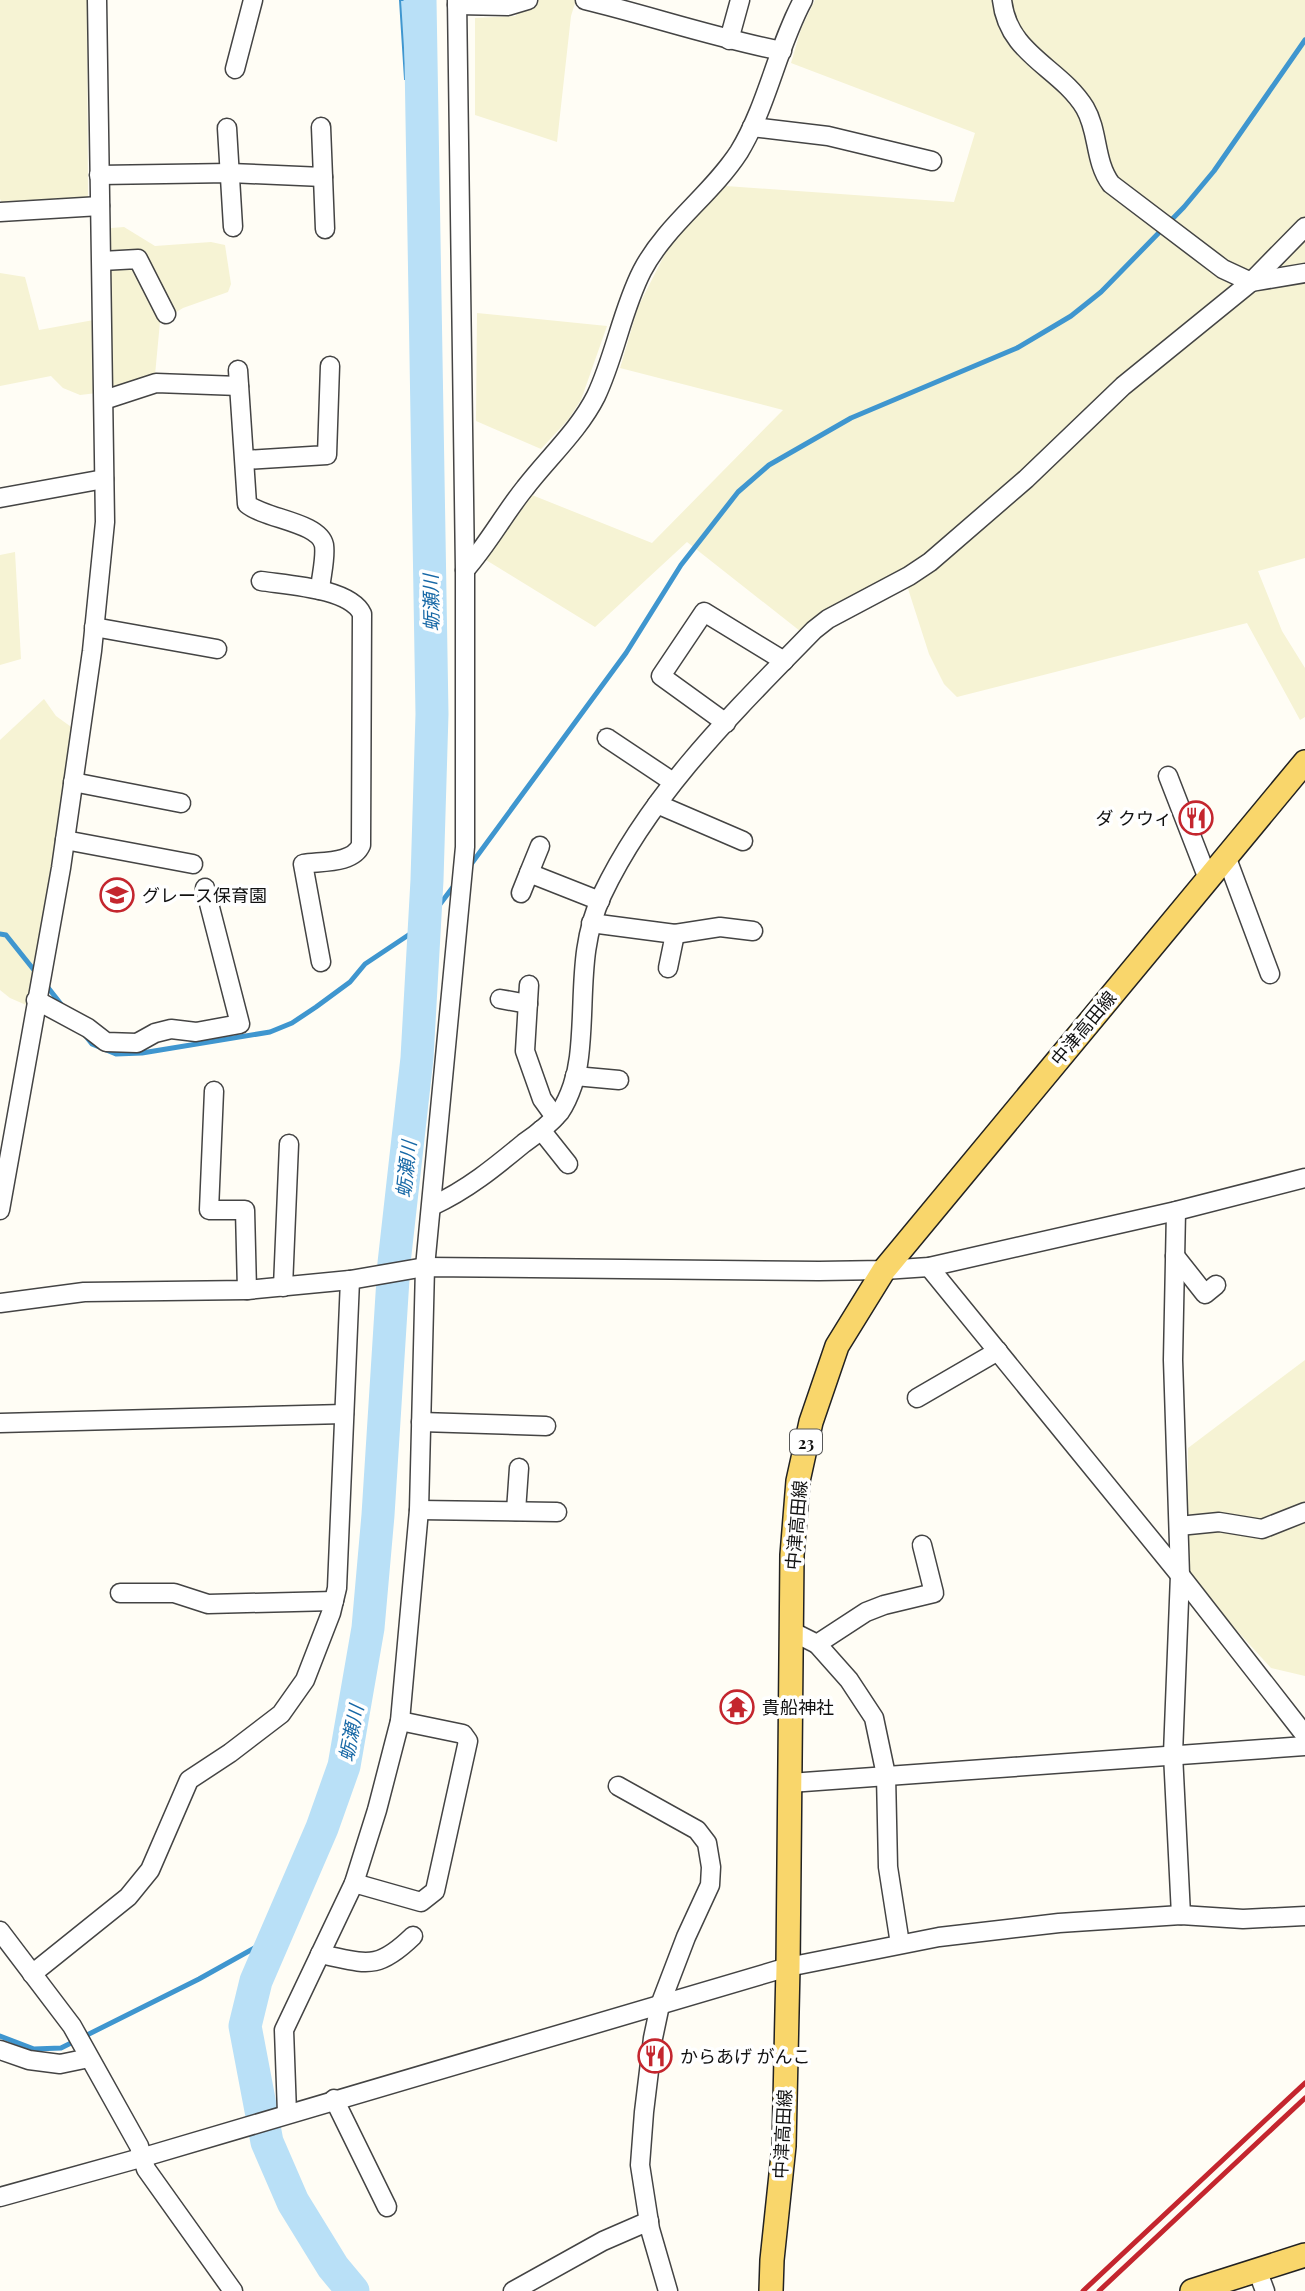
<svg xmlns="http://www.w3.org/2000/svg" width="1305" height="2291" font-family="'Playfair Display','Noto Sans JP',serif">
  <rect width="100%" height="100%" fill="#fffdf5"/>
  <g fill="#f6f3d4">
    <polygon points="0,0 87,0 88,198 3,205 0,199"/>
    <polygon points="519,0 576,0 571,16 557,142 475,115 475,18 516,16"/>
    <polygon points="815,0 1305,0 1305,558 1258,571 1282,631 1305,668 1305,717 1300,720 1247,623 957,697 944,684 929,654 902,570 800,631 687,542 595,627 486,560 532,495 652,543 783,410 620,368 638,307 672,240 726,186 954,202 975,133 791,63 801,29"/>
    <polygon points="124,227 155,246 211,242 225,245 231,284 228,292 183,308 160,322 155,375 97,393 80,395 63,388 51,376 0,386 0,273 25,277 39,330 110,317 111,228"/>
    <polygon points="477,313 607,326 581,400 568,420 541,449 476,421"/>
    <polygon points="15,552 21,659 0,665 0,555"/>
    <polygon points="44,699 56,716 74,729 33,1008 10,998 0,990 0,740"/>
    <polygon points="1305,1360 1305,1676 1271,1668 1187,1576 1188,1448"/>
  </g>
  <polygon fill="#b9e0f7" stroke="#3f96cf" stroke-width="2" points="400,0 433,0 431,79 405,79"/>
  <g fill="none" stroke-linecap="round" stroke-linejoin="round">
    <g stroke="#3f96cf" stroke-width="5">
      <polyline points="469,867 626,653 681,565 738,492 769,465 851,418 1017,348 1071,316 1101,292 1184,207 1214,171 1305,40"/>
      <polyline points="0,934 6,935 38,975"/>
      <polyline points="46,985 64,1008"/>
      <polyline points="85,1035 92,1044 116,1054 142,1053 270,1032 292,1023 316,1007 350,982 365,964 425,924 456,883"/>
      <polyline points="0,2036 34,2049 61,2048 199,1979 276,1936"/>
    </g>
    <polyline stroke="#b9e0f7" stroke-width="33" points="353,2291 333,2267 293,2202 267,2142 245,2026 256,1981 322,1828 344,1766 368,1628 378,1515 394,1263 417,1058 427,880 432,714 420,0"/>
    <defs>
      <g id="minor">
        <path d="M 585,0 C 651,16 715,38 782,51"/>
        <path d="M 1002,0 C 1008,55 1060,67 1085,108 C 1099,132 1094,161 1111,184 L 1223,269 L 1251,282 L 1305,273"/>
        <polyline points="457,5 508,6 528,0"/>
        <polyline points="729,40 740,0"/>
        <polyline points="235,69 253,0"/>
        <polyline points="752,127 828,136 932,161"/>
        <polyline points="227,128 233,227"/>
        <polyline points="99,175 230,173 323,177 321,127"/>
        <polyline points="323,177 325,229"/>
        <polyline points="0,212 100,206"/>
        <polyline points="102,261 138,259 166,314"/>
        <path d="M 238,370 L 247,504 C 265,519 319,522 324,545 C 326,558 321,576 320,590"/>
        <polyline points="104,400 156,383 239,386"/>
        <polyline points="245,460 327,455 330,366"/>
        <polyline points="0,498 104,479"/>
        <path d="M 465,570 C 488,544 504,514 525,488 C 548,458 579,430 596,396 C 615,356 622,310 642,271 C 666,225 711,195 739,152 C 768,104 777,48 803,0"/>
        <path d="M 261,581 C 286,585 350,588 362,614 L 361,845 C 353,864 321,861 303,864 L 321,962"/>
        <polyline points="94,627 217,649"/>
        <polyline points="726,723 661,676 704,612 784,661"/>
        <polyline points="607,738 673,782"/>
        <polyline points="1168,776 1208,879"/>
        <polyline points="73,782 181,803"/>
        <polyline points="657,804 743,841"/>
        <polyline points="65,840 193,864"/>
        <polyline points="1226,856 1270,974"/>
        <polyline points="529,873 540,846"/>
        <polyline points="521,893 529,873 600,901"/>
        <polyline points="591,923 675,934 668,968"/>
        <polyline points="675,934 720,927 753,931"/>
        <polyline points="529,985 525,1051 542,1099 555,1117"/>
        <polyline points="500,999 528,1004"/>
        <polyline points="36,1000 88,1028 106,1042 137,1043 155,1033 171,1029 196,1032 240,1024 205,888"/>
        <polyline points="575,1076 619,1080"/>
        <polyline points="214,1091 209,1210 245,1210 247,1290"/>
        <polyline points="541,1130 568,1164"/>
        <path d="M 432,1206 C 467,1190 495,1167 524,1143 C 537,1134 550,1124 560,1112 C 570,1097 577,1075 579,1057 C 586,1000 577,949 602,895 C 651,792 735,711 814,630 L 828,619 L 909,576 L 930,562 L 1026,479 L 1123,386 L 1251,282 L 1305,227"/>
        <polyline points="0,1210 61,868 92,651 105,522 97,0"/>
        <polyline points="1176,1211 1173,1360 1180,1575 1173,1754 1181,1915"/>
        <polyline points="1175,1256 1205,1294 1216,1285"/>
        <polyline points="929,1267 1180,1575 1305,1735"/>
        <polyline points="283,1287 289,1144"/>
        <polyline points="0,1303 84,1292 247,1290 350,1280 425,1267 819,1271 884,1270 929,1267 1176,1211 1305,1178"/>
        <polyline points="917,1398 998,1351"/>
        <polyline points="421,1422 546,1426"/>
        <polyline points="0,1423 344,1414"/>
        <polyline points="419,1510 557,1512"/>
        <polyline points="516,1511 519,1468"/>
        <polyline points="1179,1526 1219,1522 1262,1529 1305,1512"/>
        <polyline points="120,1593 174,1593 208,1604 334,1601"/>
        <polyline points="791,1631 817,1644 866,1612 884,1605 934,1593 922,1545"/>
        <polyline points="817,1644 849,1680 874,1718 886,1775 888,1867 900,1944"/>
        <polyline points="790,1783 1305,1746"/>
        <polyline points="618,1786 697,1830 707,1843 711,1867 710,1885 686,1937 660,2005 653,2038 644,2112 640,2165 650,2229 668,2291"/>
        <polyline points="354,1883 421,1902 435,1891 468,1741 463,1734 400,1721"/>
        <polyline points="0,1931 72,2026 139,2146 146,2169 233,2291"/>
        <path d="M 320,1954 C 366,1963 376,1972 413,1936"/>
        <polyline points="32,1974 128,1897 150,1870 189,1780 230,1753 281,1714 305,1680 331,1613 337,1588 350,1280"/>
        <polyline points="0,2050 29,2060 60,2064 89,2058"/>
        <polyline points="334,2099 387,2207"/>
        <polyline points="287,2113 284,2030 354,1883 377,1810 400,1721 419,1510 425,1267 465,847 465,570 457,0"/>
        <polyline points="0,2197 144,2157 788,1967 939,1937 1059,1923 1181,1915 1243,1919 1305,1916"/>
        <polyline points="1258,2272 1265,2291"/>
        <polyline points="513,2291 603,2241 649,2221"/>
      </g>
      <g id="major">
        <polyline points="771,2291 772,2260 784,2146 788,1967 792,1555 798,1481 811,1422 837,1346 884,1270 1305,762"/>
        <polyline points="1192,2291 1305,2255"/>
      </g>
    </defs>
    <use href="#minor" stroke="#444" stroke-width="21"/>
    <use href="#major" stroke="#222" stroke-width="26"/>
    <use href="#minor" stroke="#fff" stroke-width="18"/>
    <use href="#major" stroke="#f9d66b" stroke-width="23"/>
    <g stroke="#c4262e" stroke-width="5">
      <polyline points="1083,2291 1305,2083"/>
      <polyline points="1099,2291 1305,2098"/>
    </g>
  </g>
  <defs>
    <symbol id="restaurant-ring" viewBox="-11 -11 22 22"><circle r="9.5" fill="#fff" stroke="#c4262e" stroke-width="1.5"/><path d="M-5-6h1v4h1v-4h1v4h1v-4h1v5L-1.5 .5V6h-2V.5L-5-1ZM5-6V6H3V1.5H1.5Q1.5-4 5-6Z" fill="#c4262e"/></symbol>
    <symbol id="school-ring" viewBox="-11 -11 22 22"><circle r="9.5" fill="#fff" stroke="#c4262e" stroke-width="1.5"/><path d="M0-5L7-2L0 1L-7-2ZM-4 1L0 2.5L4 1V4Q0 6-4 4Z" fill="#c4262e"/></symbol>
    <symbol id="temple-ring" viewBox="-11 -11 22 22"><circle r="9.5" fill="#fff" stroke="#c4262e" stroke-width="1.5"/><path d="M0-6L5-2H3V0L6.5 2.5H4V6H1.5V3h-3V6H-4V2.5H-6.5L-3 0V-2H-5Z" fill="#c4262e"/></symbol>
  </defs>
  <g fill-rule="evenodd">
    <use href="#restaurant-ring" x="1177" y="799" width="38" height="38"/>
    <use href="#school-ring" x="98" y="876" width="38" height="38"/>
    <use href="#temple-ring" x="718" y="1688" width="38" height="38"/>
    <use href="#restaurant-ring" x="636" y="2037" width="38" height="38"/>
  </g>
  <g text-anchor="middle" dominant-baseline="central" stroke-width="7" stroke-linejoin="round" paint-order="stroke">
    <rect fill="#fff" stroke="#585858" stroke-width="2" x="790" y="1429.5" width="32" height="25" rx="5"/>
    <g font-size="16" font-weight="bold" fill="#111">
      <text x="806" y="1442">23</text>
    </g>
    <g font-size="18" fill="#111" stroke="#fff" text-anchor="start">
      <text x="1172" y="818" text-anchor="end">ダ クウィ</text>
      <text x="142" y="895">グレース保育園</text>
      <text x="762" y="1707">貴船神社</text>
      <text x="680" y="2056">からあげ がんこ</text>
    </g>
    <g font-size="18" fill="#111" stroke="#fff">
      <text transform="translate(1083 1028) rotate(-50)">中津高田線</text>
      <text transform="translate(796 1525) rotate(-85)">中津高田線</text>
      <text transform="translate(782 2134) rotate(-87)">中津高田線</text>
    </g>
    <g font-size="19" font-style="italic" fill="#1768a6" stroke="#fff">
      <text transform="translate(430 603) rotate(-91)">蛎瀬川</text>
      <text transform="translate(405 1169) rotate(-84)">蛎瀬川</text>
      <text transform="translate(350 1733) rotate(-79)">蛎瀬川</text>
    </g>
  </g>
</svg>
